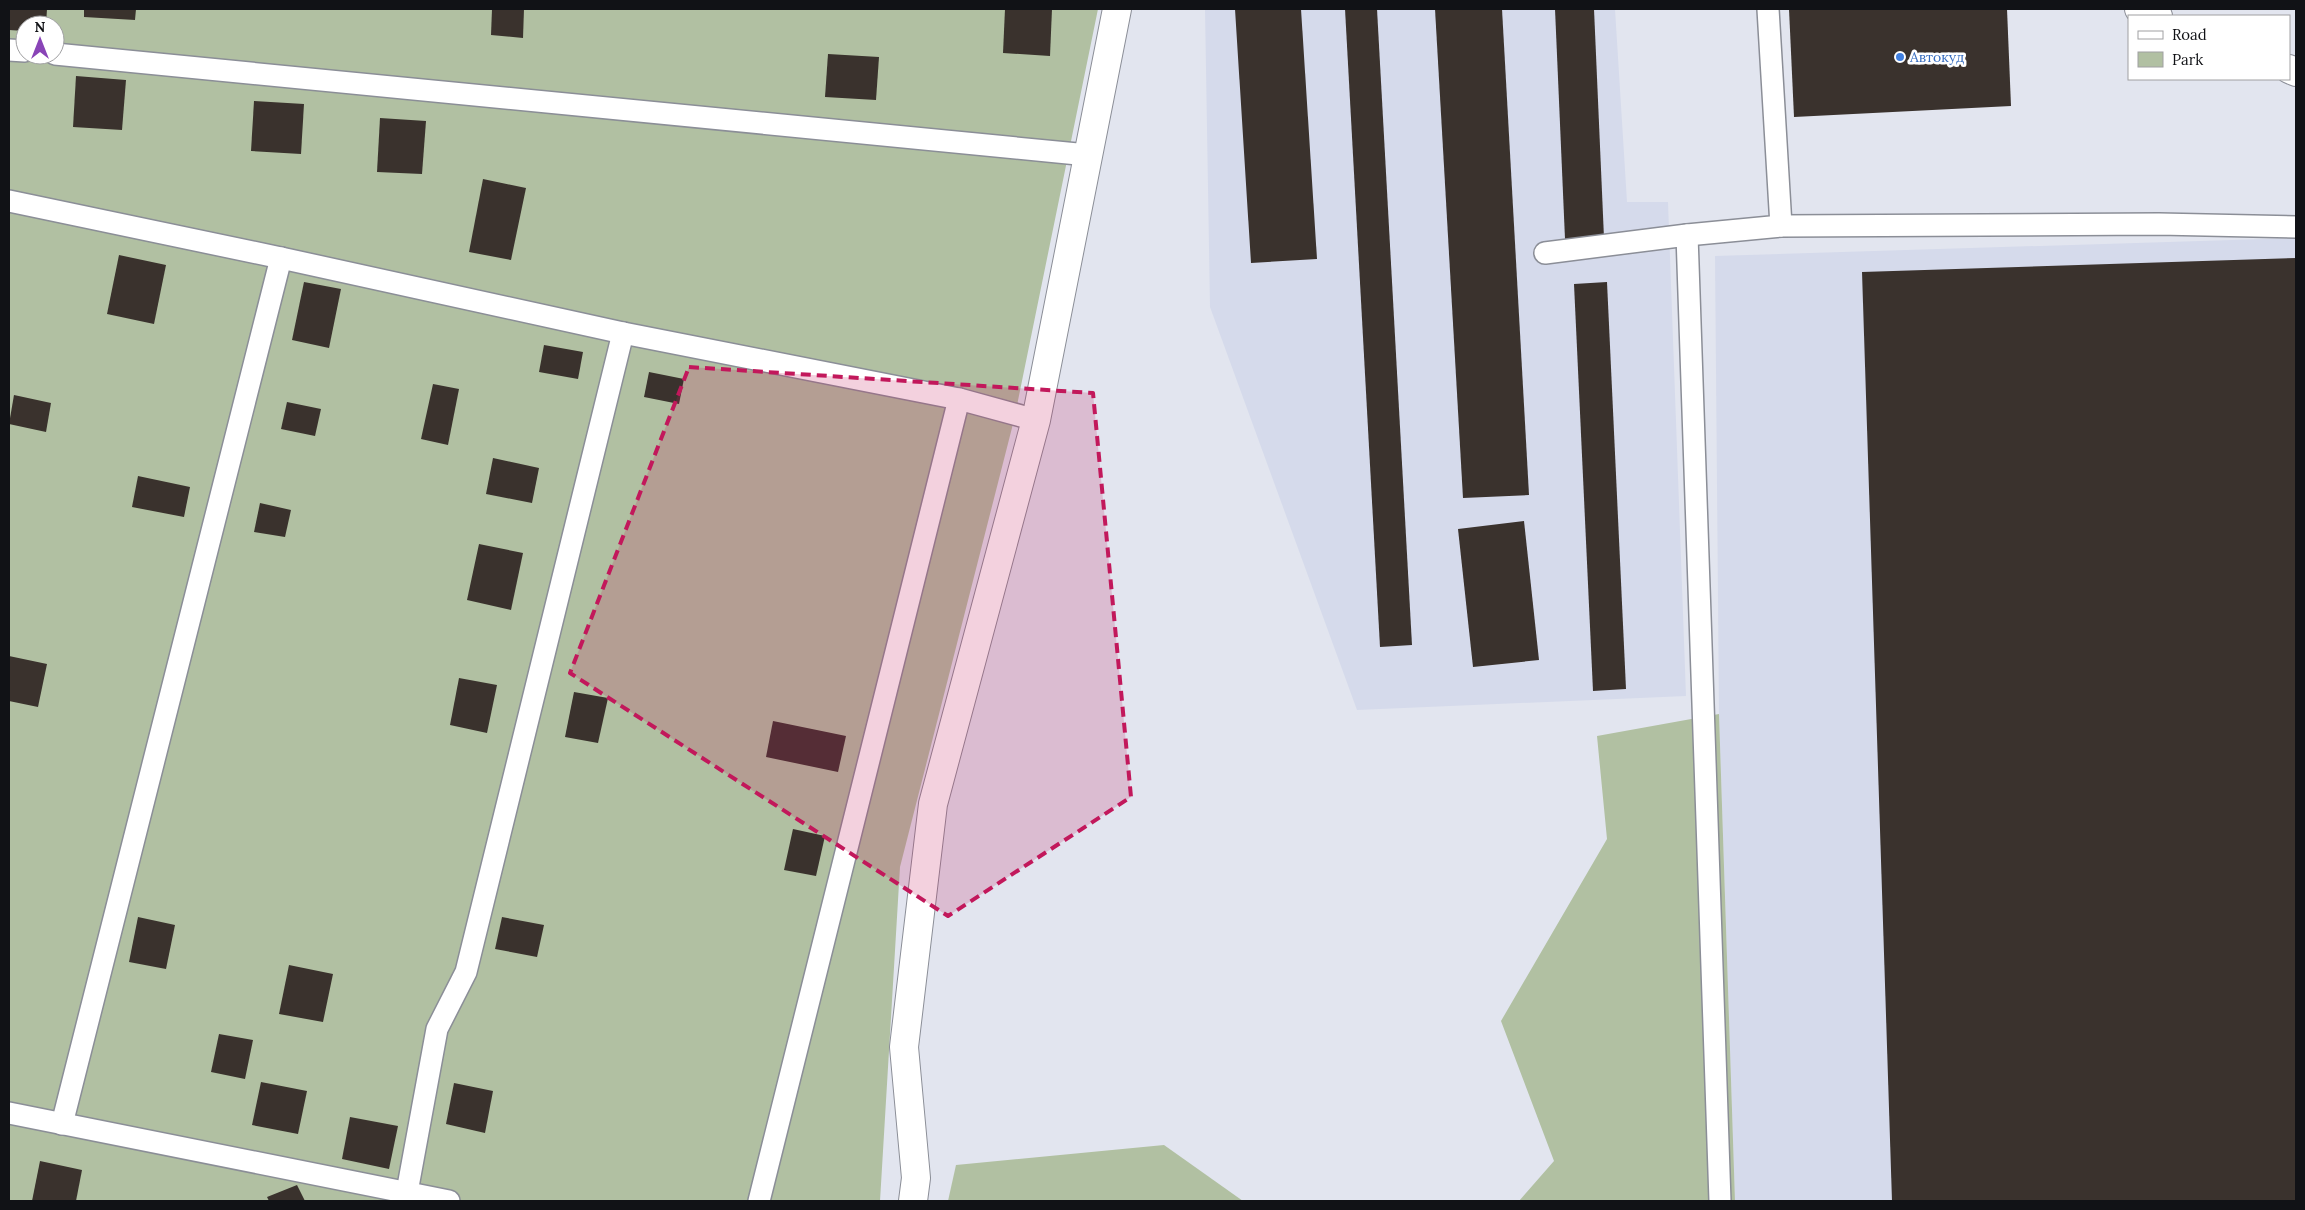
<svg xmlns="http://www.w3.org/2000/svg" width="2305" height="1210" font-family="Lora,serif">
  <rect width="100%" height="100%" fill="#e2e5ef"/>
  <g fill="#d5daeb">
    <polygon points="1205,9 1615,9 1627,202 1668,202 1686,696 1357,710 1210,307"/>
    <polygon points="2296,238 2296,1201 1735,1201 1719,714 1715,256"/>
  </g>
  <g fill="#b1c0a2" fill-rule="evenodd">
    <path d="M 9,9 L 1098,9 L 1014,420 L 900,867 L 880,1201 L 9,1201 ZM 25,25 L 55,25 L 55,55 L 25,55 Z"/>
    <polygon points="1719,714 1735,1201 1519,1201 1554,1161 1501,1021 1607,839 1597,736"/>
    <polygon points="1164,1145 1243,1201 948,1201 956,1165"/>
  </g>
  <g fill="#3a322d">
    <polygon points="9,9 47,9 46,25 25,25 25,31 9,30"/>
    <polygon points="84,9 136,9 135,20 84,17"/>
    <polygon points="492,9 524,9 523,38 491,35"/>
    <polygon points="1005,9 1052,9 1050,56 1003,53"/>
    <polygon points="1235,9 1301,9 1317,259 1251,263"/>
    <polygon points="1345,9 1377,9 1412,645 1380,647"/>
    <polygon points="1435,9 1502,9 1529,495 1463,498"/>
    <polygon points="1555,9 1594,9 1604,238 1565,239"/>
    <polygon points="1789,9 2007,9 2011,106 1794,117"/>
    <polygon points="828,54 879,57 876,100 825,97"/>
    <polygon points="76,76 126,80 122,130 73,127"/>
    <polygon points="254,101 304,104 301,154 251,151"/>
    <polygon points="380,118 426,121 422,174 377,172"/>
    <polygon points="483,179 526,188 511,260 469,252"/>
    <polygon points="119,255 166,265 154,324 107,314"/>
    <polygon points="2296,258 2296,1201 1892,1201 1862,272"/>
    <polygon points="304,282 341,289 329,348 292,340"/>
    <polygon points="1607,282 1626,689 1593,691 1574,284"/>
    <polygon points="544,345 583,352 578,379 539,372"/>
    <polygon points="649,372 684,379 679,404 644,397"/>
    <polygon points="433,384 459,389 448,445 421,439"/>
    <polygon points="14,395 51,403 46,432 9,424"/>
    <polygon points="287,402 321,409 315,436 281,429"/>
    <polygon points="493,458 539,468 532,503 486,494"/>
    <polygon points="138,476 190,487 184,517 132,507"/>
    <polygon points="260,503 291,510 285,537 254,532"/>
    <polygon points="1524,521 1539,660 1473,667 1458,529"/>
    <polygon points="479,544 523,553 511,610 467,600"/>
    <polygon points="9,656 47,664 38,707 9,701"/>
    <polygon points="459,678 497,685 487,733 450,725"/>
    <polygon points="574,692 608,698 598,743 565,737"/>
    <polygon points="773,721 846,736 838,772 766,757"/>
    <polygon points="793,829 825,836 816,876 784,870"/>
    <polygon points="138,917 175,925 166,969 129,962"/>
    <polygon points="502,917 544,925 537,957 495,949"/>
    <polygon points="289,965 333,974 323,1022 279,1014"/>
    <polygon points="219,1034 253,1040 245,1079 211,1072"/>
    <polygon points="261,1082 307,1091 298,1134 252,1125"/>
    <polygon points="454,1083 493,1091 485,1133 446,1124"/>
    <polygon points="350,1117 398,1126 389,1169 342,1159"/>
    <polygon points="40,1161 82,1170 76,1201 32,1201"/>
    <polygon points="297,1185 305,1201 269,1201 267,1197"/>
  </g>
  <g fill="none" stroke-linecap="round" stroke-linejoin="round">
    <defs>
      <g id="service">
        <polyline points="9,50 25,51"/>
        <polyline points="55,54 1088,155"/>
        <polyline points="9,201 281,258 623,333 959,399 1036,420"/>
        <polyline points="1781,226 2159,224 2296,227"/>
        <polyline points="1687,235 1720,1201"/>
        <polyline points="1545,253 1687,235 1781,226 1768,9"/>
        <polyline points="9,1113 449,1201"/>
        <polyline points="62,1124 281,258"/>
        <polyline points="407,1192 437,1029 466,972 623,333"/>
        <polyline points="759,1201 959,399"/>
      </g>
      <g id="minor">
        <polyline points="2139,9 2158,16"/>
        <polyline points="2289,69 2296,72"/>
        <polyline points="913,1201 916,1178 904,1047 933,804 1036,420 1117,9"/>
      </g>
    </defs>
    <use href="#service" stroke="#8b8e97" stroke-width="24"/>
    <use href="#minor" stroke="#8b8e97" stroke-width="30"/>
    <use href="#service" stroke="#fff" stroke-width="21"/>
    <use href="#minor" stroke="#fff" stroke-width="28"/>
  </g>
  <path fill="#c2185b" fill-opacity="0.2" stroke="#c2185b" stroke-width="4" stroke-dasharray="10 6" stroke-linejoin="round" d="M 689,367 L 1093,393 L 1131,797 L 948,916 L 570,673 Z"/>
  <circle fill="#3f7fe0" stroke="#fff" stroke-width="2" cx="1900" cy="57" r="5"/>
  <g text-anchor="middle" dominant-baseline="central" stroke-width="5" stroke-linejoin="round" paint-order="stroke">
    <g font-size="14" fill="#366cbe" stroke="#fff" text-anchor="start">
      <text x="1910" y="57">Автокуд</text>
    </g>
  </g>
  <rect width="2305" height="1210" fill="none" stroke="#111216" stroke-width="20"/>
  <rect x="2128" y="15" width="162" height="65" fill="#ffffff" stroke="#a0a0a2"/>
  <rect x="2138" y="31" width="25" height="8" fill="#ffffff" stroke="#a0a0a2"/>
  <text x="2172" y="40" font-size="15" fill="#111216">Road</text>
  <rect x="2138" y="52" width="25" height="15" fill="#b1c0a2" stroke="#a0a0a2"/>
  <text x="2172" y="65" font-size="15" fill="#111216">Park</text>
  <g transform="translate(40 40)"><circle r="24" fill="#ffffff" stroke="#a0a0a2"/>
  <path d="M0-4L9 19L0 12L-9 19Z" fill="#8944b7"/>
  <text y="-8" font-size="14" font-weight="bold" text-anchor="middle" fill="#111216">N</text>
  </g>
</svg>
